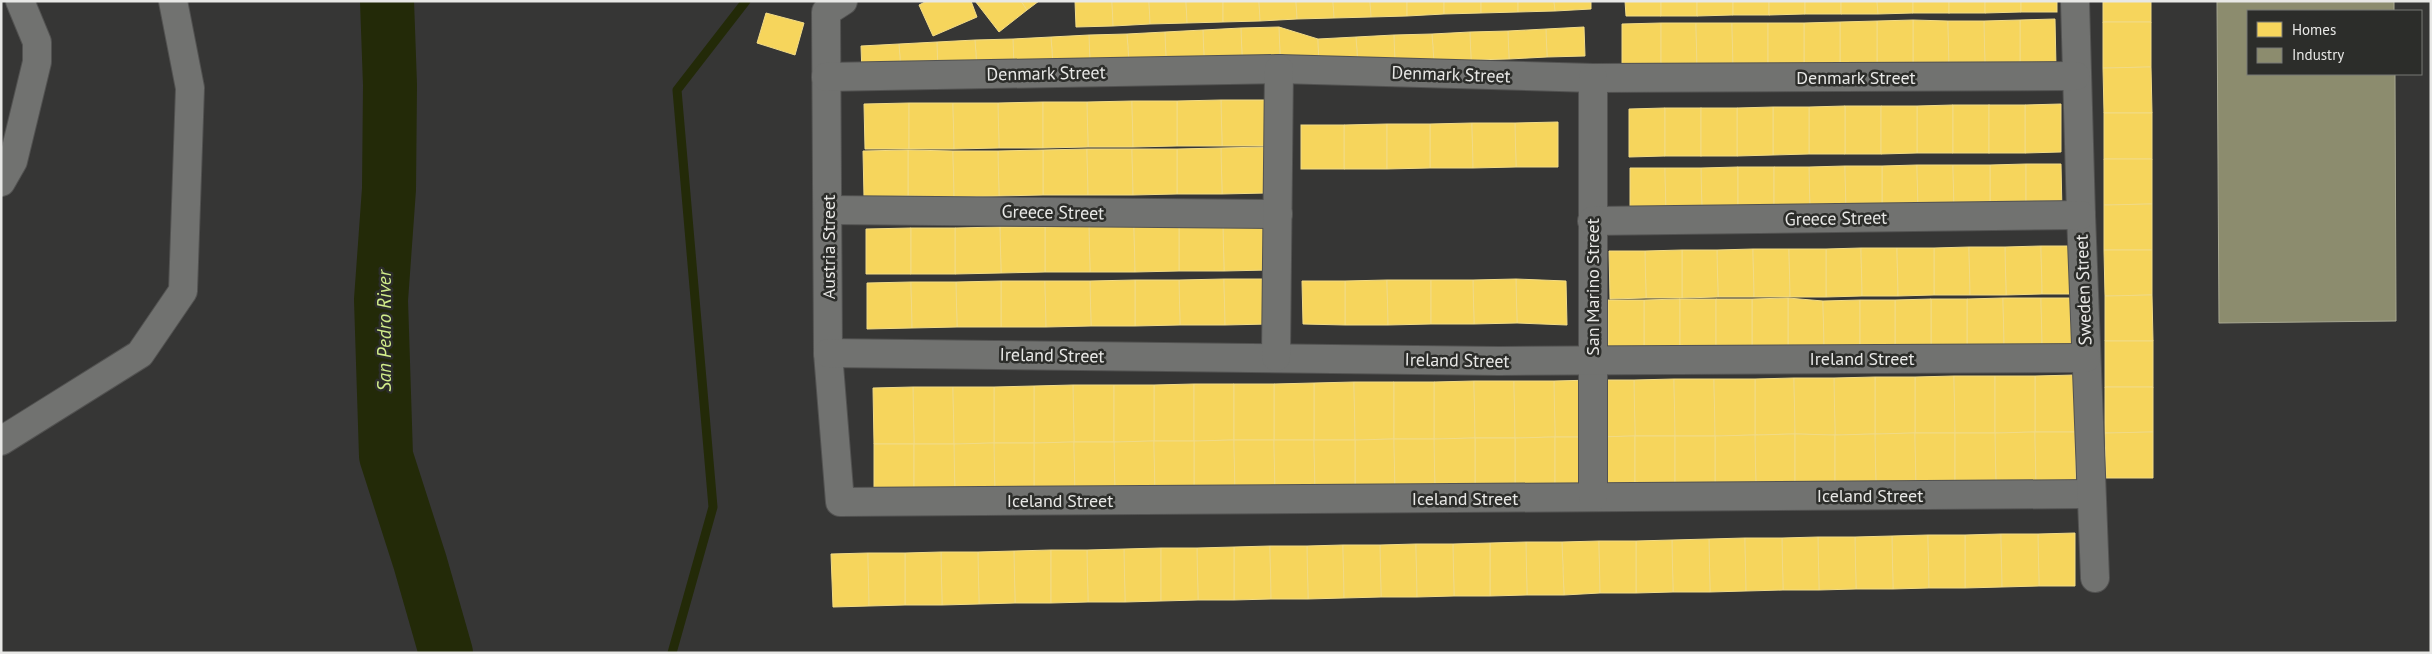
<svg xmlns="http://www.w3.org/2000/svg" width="2432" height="654" font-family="'PT Sans',sans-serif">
  <rect width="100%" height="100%" fill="#363635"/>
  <g fill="#f6d55c" stroke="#f2db85">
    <polygon points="927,1 971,1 977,17 933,36 919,5"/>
    <polygon points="975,1 1021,1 1027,10 999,32"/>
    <polygon points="1021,1 1039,1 1027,10"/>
    <polygon points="1075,1 1112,1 1113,26 1076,27"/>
    <polygon points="1112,1 1149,1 1150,24 1113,26"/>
    <polygon points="1149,1 1186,1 1187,23 1150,24"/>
    <polygon points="1186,1 1223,1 1223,22 1187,23"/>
    <polygon points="1223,1 1259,1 1260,21 1223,22"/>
    <polygon points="1259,1 1296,1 1297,19 1260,21"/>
    <polygon points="1296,1 1333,1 1334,18 1297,19"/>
    <polygon points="1333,1 1370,1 1371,17 1334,18"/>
    <polygon points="1370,1 1407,1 1407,16 1371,17"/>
    <polygon points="1407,1 1444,1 1444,14 1407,16"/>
    <polygon points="1444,1 1481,1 1481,13 1444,14"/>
    <polygon points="1481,1 1518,1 1518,12 1481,13"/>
    <polygon points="1518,1 1554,1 1555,11 1518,12"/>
    <polygon points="1554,1 1591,1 1591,9 1555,11"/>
    <polygon points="1625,1 1661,1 1661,16 1626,16"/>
    <rect x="1661" y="1" width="36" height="15"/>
    <polygon points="1697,1 1733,1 1733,15 1697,16"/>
    <rect x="1733" y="1" width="36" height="14"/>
    <polygon points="1769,1 1805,1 1805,14 1769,15"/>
    <rect x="1805" y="1" width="36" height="13"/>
    <polygon points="1841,1 1877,1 1878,14 1841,14"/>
    <polygon points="1877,1 1913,1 1913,13 1878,14"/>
    <rect x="1913" y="1" width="36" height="12"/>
    <rect x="1949" y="1" width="36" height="12"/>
    <polygon points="1985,1 2021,1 2021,12 1985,13"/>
    <rect x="2021" y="1" width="36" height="11"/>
    <rect x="2103" y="1" width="48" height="21"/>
    <polygon points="766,13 804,23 795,55 757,43"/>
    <polygon points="2055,19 2056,67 2020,68 2020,20"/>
    <polygon points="1913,20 1948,21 1949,69 1913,68"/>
    <polygon points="1913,20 1913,68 1877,68 1877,21"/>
    <polygon points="2020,20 2020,68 1985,69 1984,21"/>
    <polygon points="1877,21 1877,68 1840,70 1840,22"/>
    <polygon points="1948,21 1984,21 1985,69 1949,69"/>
    <polygon points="1840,22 1840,70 1804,71 1804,23"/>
    <polygon points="2103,22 2151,22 2151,67 2103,68"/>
    <polygon points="1661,23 1661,71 1622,72 1622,24"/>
    <polygon points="1661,23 1696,23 1697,71 1661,71"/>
    <polygon points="1696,23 1732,23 1733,71 1697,71"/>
    <polygon points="1732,23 1768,23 1768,70 1733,71"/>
    <polygon points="1768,23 1804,23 1804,71 1768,70"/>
    <polygon points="1279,27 1318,39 1319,67 1280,55"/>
    <polygon points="1279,27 1280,55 1242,57 1241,28"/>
    <polygon points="1584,27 1585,56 1547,57 1546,29"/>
    <polygon points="1241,28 1242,57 1204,59 1203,30"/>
    <polygon points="1546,29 1547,57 1509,59 1508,31"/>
    <polygon points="1203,30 1204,59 1166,60 1165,32"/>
    <polygon points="1508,31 1509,59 1471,60 1470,32"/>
    <polygon points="1165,32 1166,60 1129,62 1127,34"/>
    <polygon points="1470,32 1471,60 1434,62 1432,34"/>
    <polygon points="1127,34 1129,62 1090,64 1089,35"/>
    <polygon points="1432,34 1434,62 1395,64 1394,35"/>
    <polygon points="1089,35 1090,64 1053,65 1051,37"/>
    <polygon points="1394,35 1395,64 1358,66 1356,37"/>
    <polygon points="1051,37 1053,65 1014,67 1013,39"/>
    <polygon points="1356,37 1358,66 1319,67 1318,39"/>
    <polygon points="1013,39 1014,67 977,69 975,40"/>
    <polygon points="975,40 977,69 938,71 937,42"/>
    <polygon points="937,42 938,71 901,72 899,44"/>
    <polygon points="899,44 901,72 862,74 861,46"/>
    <polygon points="2151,67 2152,113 2104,113 2103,68"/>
    <polygon points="1221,100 1266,100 1267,146 1222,146"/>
    <polygon points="1221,100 1222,146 1177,146 1177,101"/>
    <polygon points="1132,101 1133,147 1088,147 1087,102"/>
    <polygon points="1132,101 1177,101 1177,146 1133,147"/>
    <polygon points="1043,102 1043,148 999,148 998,103"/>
    <polygon points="1043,102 1087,102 1088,147 1043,148"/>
    <polygon points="909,103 909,149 865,149 864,104"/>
    <polygon points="909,103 953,103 954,149 909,149"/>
    <polygon points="953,103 998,103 999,148 954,149"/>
    <polygon points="2061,104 2061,152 2025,153 2025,105"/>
    <polygon points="1953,105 1953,153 1917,153 1917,106"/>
    <rect x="1953" y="105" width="36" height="48"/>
    <rect x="1989" y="105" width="36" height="48"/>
    <rect x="1845" y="106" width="36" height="48"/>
    <polygon points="1845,106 1845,154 1809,154 1809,107"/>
    <polygon points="1881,106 1917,106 1917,153 1881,154"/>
    <polygon points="1773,107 1809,107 1809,154 1773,155"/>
    <polygon points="1773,107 1773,155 1737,156 1737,108"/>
    <polygon points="1665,108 1665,156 1629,157 1629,109"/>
    <rect x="1665" y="108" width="36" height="48"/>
    <rect x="1701" y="108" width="36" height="48"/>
    <rect x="2104" y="113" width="48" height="46"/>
    <polygon points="1558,122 1558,167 1516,167 1515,123"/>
    <polygon points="1472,123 1473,168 1430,168 1430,124"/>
    <polygon points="1472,123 1515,123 1516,167 1473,168"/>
    <polygon points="1387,124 1387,169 1344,169 1344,125"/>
    <polygon points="1387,124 1430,124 1430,168 1387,169"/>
    <rect x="1301" y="125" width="43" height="44"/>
    <polygon points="1266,147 1267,193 1222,194 1221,148"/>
    <polygon points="1221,148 1222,194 1177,194 1177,149"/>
    <polygon points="1087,149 1088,195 1043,195 1043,150"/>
    <polygon points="1087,149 1132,149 1133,195 1088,195"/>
    <polygon points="1132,149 1177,149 1177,194 1133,195"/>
    <polygon points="908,150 953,151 954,197 908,196"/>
    <polygon points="908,150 908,196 864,197 863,151"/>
    <polygon points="1043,150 1043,195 999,196 998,151"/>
    <polygon points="953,151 998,151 999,196 954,197"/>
    <polygon points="2104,159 2152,159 2152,204 2104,205"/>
    <polygon points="2026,164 2026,212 1990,212 1990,165"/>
    <polygon points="2026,164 2061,164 2062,212 2026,212"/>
    <polygon points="1917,165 1918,213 1882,214 1882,166"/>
    <polygon points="1917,165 1953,165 1954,213 1918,213"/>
    <polygon points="1953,165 1990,165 1990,212 1954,213"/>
    <polygon points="1845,166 1846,214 1810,214 1809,167"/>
    <polygon points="1845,166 1882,166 1882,214 1846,214"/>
    <polygon points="1738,167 1738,215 1702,215 1701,168"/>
    <rect x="1738" y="167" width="36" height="48"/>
    <polygon points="1774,167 1809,167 1810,214 1774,215"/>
    <polygon points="1630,168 1665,168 1666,216 1630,216"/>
    <polygon points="1665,168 1701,168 1702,215 1666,216"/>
    <polygon points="2152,204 2152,250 2104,250 2104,205"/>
    <polygon points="1268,224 1269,270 1224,271 1223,225"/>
    <polygon points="1223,225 1224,271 1179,271 1179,226"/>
    <polygon points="1089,226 1134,226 1135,272 1090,272"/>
    <polygon points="1089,226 1090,272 1045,272 1045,227"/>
    <polygon points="1134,226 1179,226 1179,271 1135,272"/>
    <polygon points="1000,227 1045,227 1045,272 1001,273"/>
    <polygon points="1000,227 1001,273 955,274 955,228"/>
    <polygon points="911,228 911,274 866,274 866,229"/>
    <rect x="911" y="228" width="44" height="46"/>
    <polygon points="2041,246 2042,294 2006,295 2005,247"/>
    <polygon points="2041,246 2078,246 2078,294 2042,294"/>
    <polygon points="1969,247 1970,295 1934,295 1934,248"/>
    <polygon points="1969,247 2005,247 2006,295 1970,295"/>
    <polygon points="1861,248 1862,296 1826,297 1826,249"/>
    <polygon points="1861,248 1897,248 1898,296 1862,296"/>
    <polygon points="1897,248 1934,248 1934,295 1898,296"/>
    <polygon points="1753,249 1754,297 1718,297 1717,250"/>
    <polygon points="1753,249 1789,249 1790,297 1754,297"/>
    <polygon points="1789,249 1826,249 1826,297 1790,297"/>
    <polygon points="1682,250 1717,250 1718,297 1682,298"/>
    <polygon points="1682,250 1682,298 1646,298 1645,251"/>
    <polygon points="2104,250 2152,250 2152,295 2105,296"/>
    <polygon points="1609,251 1645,251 1646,298 1610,299"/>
    <polygon points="1224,279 1225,325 1180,325 1179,280"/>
    <polygon points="1224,279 1269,279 1269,324 1225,325"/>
    <polygon points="1516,279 1566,281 1567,325 1517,323"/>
    <polygon points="1516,279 1517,323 1474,324 1473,280"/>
    <polygon points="1135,280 1179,280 1180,325 1135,326"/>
    <polygon points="1135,280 1135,326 1091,326 1090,281"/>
    <polygon points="1387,280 1388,325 1345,325 1345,281"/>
    <polygon points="1387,280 1431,280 1431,324 1388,325"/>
    <polygon points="1431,280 1473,280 1474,324 1431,324"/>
    <polygon points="1001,281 1045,281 1046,327 1001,327"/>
    <polygon points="1001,281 1001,327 957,327 956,282"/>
    <polygon points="1045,281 1090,281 1091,326 1046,327"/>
    <polygon points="1302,281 1345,281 1345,325 1303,324"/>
    <polygon points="911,282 912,328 867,329 867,283"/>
    <polygon points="911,282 956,282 957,327 912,328"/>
    <polygon points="2152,295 2153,341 2105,341 2105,296"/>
    <polygon points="1788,298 1823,301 1824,348 1788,346"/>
    <polygon points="1788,298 1788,346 1752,346 1752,299"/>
    <polygon points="2003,298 2004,346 1967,347 1967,299"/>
    <polygon points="2003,298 2041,298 2042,346 2004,346"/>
    <polygon points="2041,298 2077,298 2078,346 2042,346"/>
    <polygon points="1680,299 1680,347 1644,347 1644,300"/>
    <rect x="1680" y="299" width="36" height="48"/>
    <polygon points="1716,299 1752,299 1752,346 1716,347"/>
    <rect x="1931" y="299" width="36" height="48"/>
    <polygon points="1931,299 1931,347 1895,347 1895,300"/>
    <polygon points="1608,300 1644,300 1644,347 1608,348"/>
    <polygon points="1860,300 1860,348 1824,348 1823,301"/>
    <polygon points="1860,300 1895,300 1895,347 1860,348"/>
    <rect x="2105" y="341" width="48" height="46"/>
    <polygon points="2075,375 2075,432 2035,432 2035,376"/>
    <polygon points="1954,376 1955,433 1915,433 1915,377"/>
    <polygon points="1954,376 1995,376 1995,433 1955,433"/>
    <polygon points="1995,376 2035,376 2035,432 1995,433"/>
    <polygon points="1875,377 1915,377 1915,433 1875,434"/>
    <polygon points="1875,377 1875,434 1835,435 1834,378"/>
    <polygon points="1794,378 1795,434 1755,435 1755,379"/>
    <polygon points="1794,378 1834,378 1835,435 1795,434"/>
    <polygon points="1674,379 1675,436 1635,436 1634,380"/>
    <polygon points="1674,379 1714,379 1715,436 1675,436"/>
    <polygon points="1714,379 1755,379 1755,435 1715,436"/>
    <polygon points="1594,380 1595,437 1555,437 1554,381"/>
    <polygon points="1594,380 1634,380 1635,436 1595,437"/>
    <polygon points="1474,381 1475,438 1434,439 1434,382"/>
    <polygon points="1474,381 1514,381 1515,438 1475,438"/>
    <polygon points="1514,381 1554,381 1555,437 1515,438"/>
    <polygon points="1354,382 1355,440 1314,440 1314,383"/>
    <polygon points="1354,382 1394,382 1394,439 1355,440"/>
    <rect x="1394" y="382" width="40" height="57"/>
    <polygon points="1314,383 1314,440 1274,440 1274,384"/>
    <polygon points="1194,384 1194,441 1154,441 1154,385"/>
    <polygon points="1194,384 1234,384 1234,440 1194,441"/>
    <rect x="1234" y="384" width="40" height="56"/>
    <polygon points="1073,385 1114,385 1114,442 1074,442"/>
    <polygon points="1073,385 1074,442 1034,443 1034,386"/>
    <polygon points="1114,385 1154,385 1154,441 1114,442"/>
    <polygon points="1034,386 1034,443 994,443 994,387"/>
    <polygon points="913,387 953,387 954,444 914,444"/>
    <polygon points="913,387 914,444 874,444 873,388"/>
    <polygon points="953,387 994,387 994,443 954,444"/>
    <polygon points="2105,387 2153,387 2153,432 2105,433"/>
    <polygon points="2035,432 2036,489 1996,489 1995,433"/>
    <polygon points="2035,432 2075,432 2076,489 2036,489"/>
    <polygon points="2153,432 2153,478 2106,478 2105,433"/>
    <polygon points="1915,433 1916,490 1876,491 1875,434"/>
    <polygon points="1915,433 1955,433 1955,490 1916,490"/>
    <polygon points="1955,433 1995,433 1996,489 1955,490"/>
    <polygon points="1795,434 1795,492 1756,492 1755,435"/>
    <polygon points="1795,434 1835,435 1835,491 1795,492"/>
    <polygon points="1875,434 1876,491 1835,491 1835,435"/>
    <polygon points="1755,435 1756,492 1715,492 1715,436"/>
    <polygon points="1635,436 1635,493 1595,493 1595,437"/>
    <rect x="1635" y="436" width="40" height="57"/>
    <polygon points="1675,436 1715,436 1715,492 1675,493"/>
    <polygon points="1555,437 1555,494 1515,495 1515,438"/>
    <polygon points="1555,437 1595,437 1595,493 1555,494"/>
    <rect x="1475" y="438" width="40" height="57"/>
    <polygon points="1475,438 1475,495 1435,495 1434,439"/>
    <polygon points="1394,439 1395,496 1355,496 1355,440"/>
    <polygon points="1394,439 1434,439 1435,495 1395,496"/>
    <polygon points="1234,440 1235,498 1194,498 1194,441"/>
    <polygon points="1234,440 1274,440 1275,497 1235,498"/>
    <polygon points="1274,440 1314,440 1315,496 1275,497"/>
    <polygon points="1314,440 1355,440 1355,496 1315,496"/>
    <polygon points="1154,441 1155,498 1115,499 1114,442"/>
    <polygon points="1154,441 1194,441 1194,498 1155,498"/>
    <polygon points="1074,442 1075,499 1034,499 1034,443"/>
    <polygon points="1074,442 1114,442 1115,499 1075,499"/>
    <polygon points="994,443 1034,443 1034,499 995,500"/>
    <polygon points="994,443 995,500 955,500 954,444"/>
    <rect x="874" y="444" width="40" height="57"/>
    <polygon points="914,444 954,444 955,500 914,501"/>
    <polygon points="2075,533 2075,586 2039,586 2038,534"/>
    <polygon points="2001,534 2002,587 1965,588 1965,535"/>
    <polygon points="2001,534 2038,534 2039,586 2002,587"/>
    <polygon points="1928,535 1929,588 1893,589 1892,536"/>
    <polygon points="1928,535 1965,535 1965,588 1929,588"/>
    <polygon points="1892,536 1893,589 1856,589 1855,537"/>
    <polygon points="1818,537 1855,537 1856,589 1819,590"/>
    <polygon points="1818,537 1819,590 1783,590 1782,538"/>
    <polygon points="1745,538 1746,591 1710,592 1709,539"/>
    <polygon points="1745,538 1782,538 1783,590 1746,591"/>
    <polygon points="1709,539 1710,592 1673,592 1672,540"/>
    <polygon points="1672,540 1673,592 1636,593 1636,541"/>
    <polygon points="1599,541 1600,593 1564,595 1562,542"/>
    <polygon points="1599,541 1636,541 1636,593 1600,593"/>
    <polygon points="1526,542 1562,542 1564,595 1527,595"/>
    <polygon points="1526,542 1527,595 1490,596 1490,543"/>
    <polygon points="1490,543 1490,596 1454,596 1453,544"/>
    <polygon points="1416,544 1417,597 1381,597 1380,545"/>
    <polygon points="1416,544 1453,544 1454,596 1417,597"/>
    <polygon points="1343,545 1344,598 1308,599 1307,546"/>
    <polygon points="1343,545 1380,545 1381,597 1344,598"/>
    <polygon points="1270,546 1271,599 1234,600 1234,547"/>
    <polygon points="1270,546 1307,546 1308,599 1271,599"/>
    <polygon points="1234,547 1234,600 1198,600 1197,548"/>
    <polygon points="1161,548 1161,601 1125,602 1124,549"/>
    <polygon points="1161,548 1197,548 1198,600 1161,601"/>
    <polygon points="1124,549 1125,602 1088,602 1087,550"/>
    <polygon points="1051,550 1051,603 1015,603 1014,551"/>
    <polygon points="1051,550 1087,550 1088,602 1051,603"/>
    <polygon points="1014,551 1015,603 979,604 978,552"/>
    <polygon points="941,552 978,552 979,604 942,605"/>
    <polygon points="941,552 942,605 905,605 905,553"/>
    <polygon points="868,553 869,606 833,607 831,554"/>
    <polygon points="868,553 905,553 905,605 869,606"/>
  </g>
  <polygon fill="#8c8c6e" stroke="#a8a892" points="2217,1 2394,1 2394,11 2248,11 2248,74 2395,74 2396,321 2219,323"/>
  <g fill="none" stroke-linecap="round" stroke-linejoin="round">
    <polyline stroke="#232a08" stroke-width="9" points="672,653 713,507 677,90 746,1"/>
    <polyline stroke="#232a08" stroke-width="54" points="387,1 390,85 389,189 381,300 386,456 420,562 446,653"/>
    <defs>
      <g id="minor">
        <polyline points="843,1 826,12 828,353 840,502 2091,494"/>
        <polyline points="2075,1 2081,215 2095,578"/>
        <polyline points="826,77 1279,69 1593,78 2076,76"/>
        <polyline points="1593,78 1593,497"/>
        <polyline points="1,182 13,161 37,62 37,42 20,1"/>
        <polyline points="828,210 1278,214"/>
        <polyline points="1592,221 2081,215"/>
        <polyline points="828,353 1499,361 2086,358"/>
        <polyline points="1276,357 1279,69"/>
        <polyline points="1,441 140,354 183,291 190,88 173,1"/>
      </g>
    </defs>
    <use href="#minor" stroke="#525251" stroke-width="30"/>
    <use href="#minor" stroke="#717270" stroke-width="28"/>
  </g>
  <g text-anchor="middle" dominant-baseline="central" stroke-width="5" stroke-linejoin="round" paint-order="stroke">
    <g font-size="18" fill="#e8e8e6" stroke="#2c2d2a">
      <text transform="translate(1046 73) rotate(-1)">Denmark Street</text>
      <text transform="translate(1451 74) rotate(2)">Denmark Street</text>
      <text x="1856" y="77">Denmark Street</text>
      <text transform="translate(1053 212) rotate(1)">Greece Street</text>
      <text transform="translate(1836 218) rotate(-1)">Greece Street</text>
      <text transform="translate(828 247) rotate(-90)">Austria Street</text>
      <text transform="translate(1592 287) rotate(-90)">San Marino Street</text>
      <text transform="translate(2083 290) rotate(-92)">Sweden Street</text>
      <text transform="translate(1052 355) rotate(1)">Ireland Street</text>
      <text x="1862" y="358">Ireland Street</text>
      <text transform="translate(1457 360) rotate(1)">Ireland Street</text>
      <text x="1870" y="495">Iceland Street</text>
      <text x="1465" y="498">Iceland Street</text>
      <text x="1060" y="500">Iceland Street</text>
    </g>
    <g font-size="19" font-style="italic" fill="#d2ed8b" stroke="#2c2d2a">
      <text transform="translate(384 331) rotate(-90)">San Pedro River</text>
    </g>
  </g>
  <rect width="2432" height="654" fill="none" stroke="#e8e8e6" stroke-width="5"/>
  <rect x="2247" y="10" width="175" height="65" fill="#2c2d2a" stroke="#777875"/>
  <rect x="2257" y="22" width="25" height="15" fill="#f6d55c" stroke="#777875"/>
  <text x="2292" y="35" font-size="15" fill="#e8e8e6">Homes</text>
  <rect x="2257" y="48" width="25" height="15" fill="#8c8c6e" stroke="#777875"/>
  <text x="2292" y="60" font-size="15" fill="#e8e8e6">Industry</text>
</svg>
